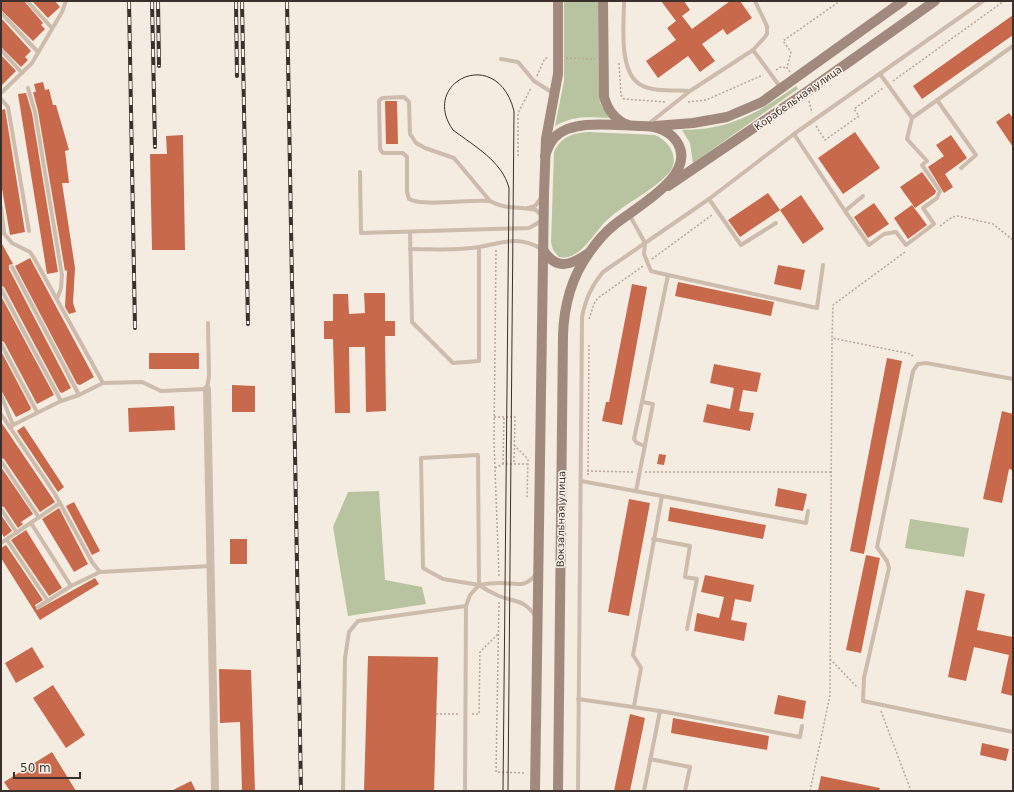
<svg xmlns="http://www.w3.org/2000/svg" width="1014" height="792" font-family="'DejaVu Sans',sans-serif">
  <rect width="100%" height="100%" fill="#f4ebe1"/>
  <g fill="#b8c4a0">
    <path d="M 564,1 L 598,1 L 599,92 L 600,103 L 609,118 C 589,117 573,115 555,126 L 564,81 Z"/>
    <path d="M 796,86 L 798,89 L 693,163 L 690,143 L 682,130 C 731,130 757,113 796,86 Z"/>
    <path d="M 589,132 L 655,135 C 670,141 681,160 668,174 C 651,192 625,203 607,220 C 593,233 581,261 559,257 L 553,250 L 551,242 L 554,152 C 561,137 572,133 589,132 Z"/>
    <polygon points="379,491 385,580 422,587 426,604 348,616 333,527 348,492"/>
    <polygon points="910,519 969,528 964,557 905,548"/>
  </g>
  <g fill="#c8694b">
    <polygon points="1,1 24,1 43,23 41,25 45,29 33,41 1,10"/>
    <polygon points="32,1 55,1 60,7 48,18"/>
    <polygon points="661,1 684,1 690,10 682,16 692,29 730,1 740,1 752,18 727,35 723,29 702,44 715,61 700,72 688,56 658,78 646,61 676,40 667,28 676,21"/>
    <polygon points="1013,15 1013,35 922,99 913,86"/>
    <polygon points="1,18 31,51 25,57 28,60 21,67 1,47"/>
    <polygon points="1,55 16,71 1,86"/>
    <polygon points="43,82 45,90 49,89 53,105 56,105 69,150 65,151 69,183 62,183 75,268 73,303 76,312 69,314 65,307 67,270 65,271 38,111 33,92 36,92 34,84"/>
    <polygon points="26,93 32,113 58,272 47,274 18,94"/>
    <polygon points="385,101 397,101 398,144 386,144"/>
    <polygon points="5,109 25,232 10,235 1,183 1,110"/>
    <polygon points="1009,113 1013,118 1013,147 996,122"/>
    <polygon points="855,132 880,168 843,194 818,158"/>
    <polygon points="183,135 185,250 152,250 150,154 167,154 166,136"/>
    <polygon points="951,135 967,158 945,174 953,187 944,193 928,167 944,156 936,145"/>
    <polygon points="922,172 936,191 935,194 915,208 900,187"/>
    <polygon points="768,193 780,210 740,237 728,220"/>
    <polygon points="801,195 824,229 803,244 780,210"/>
    <polygon points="874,203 889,224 868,238 854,217"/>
    <polygon points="912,205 927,225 908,239 894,218"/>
    <polygon points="1,242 13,264 9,265 9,269 71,388 62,393 60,392 4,287 1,286"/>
    <polygon points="30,258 94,377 80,385 77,384 15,266"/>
    <polygon points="778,265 805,270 801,290 774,284"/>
    <polygon points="678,282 774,302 771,316 675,296"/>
    <polygon points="632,284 647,287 622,425 602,421 606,402 609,402"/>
    <polygon points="364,293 385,293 385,321 395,321 395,336 385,336 386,411 366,412 365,347 349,347 350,413 335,413 333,339 324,339 324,321 333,321 333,294 348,294 349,314 365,313"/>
    <polygon points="1,296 54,395 37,404 4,342 1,341"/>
    <polygon points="1,351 31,408 30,410 16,417 1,390"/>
    <rect x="149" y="353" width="50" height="16"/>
    <polygon points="887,358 902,361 864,554 850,551"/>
    <polygon points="714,364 761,373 757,392 743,390 739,411 754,413 750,431 703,422 707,404 730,409 734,388 710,383"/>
    <polygon points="232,385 255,386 255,412 232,412"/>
    <polygon points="174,406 175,430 129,432 128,408"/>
    <polygon points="1002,411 1013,414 1013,470 1009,469 1002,503 983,499"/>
    <polygon points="1,422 55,502 40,512 4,459 1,458"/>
    <polygon points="24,426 64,487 58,492 17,431"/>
    <polygon points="659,454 666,455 664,465 657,464"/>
    <polygon points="1,467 33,514 21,522 23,524 18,528 4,507 1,506"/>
    <polygon points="778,488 807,494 803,511 775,506"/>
    <polygon points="629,499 650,503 629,616 608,612"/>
    <polygon points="74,502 100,551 92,555 66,506"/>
    <polygon points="670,507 766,525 763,539 668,521"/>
    <polygon points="59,508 88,564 74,572 42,519"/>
    <polygon points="1,515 12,531 4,537 1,532"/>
    <polygon points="26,530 62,588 49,596 11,540"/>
    <rect x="230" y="539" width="17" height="25"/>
    <polygon points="6,545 43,600 35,605 37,610 95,578 99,584 40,620 1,558 1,548"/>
    <polygon points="866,555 880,558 861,653 846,650"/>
    <polygon points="705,575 754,585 751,602 735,599 731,620 747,623 744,641 694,631 697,613 719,618 724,597 701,592"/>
    <polygon points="966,590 985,594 977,630 1013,637 1013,696 1001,693 1009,655 974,647 966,681 948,677"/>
    <polygon points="32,647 44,667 16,683 5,663"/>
    <polygon points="368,656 438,657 434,791 364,791"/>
    <polygon points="219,669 251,670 255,791 242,791 240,722 220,723"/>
    <polygon points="53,685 85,735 66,748 33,698"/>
    <polygon points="778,695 806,701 803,719 774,714"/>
    <polygon points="630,714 645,718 630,791 614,791"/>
    <polygon points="673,718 769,736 767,750 671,733"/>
    <polygon points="982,743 1009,749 1006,761 980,755"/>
    <polygon points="52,752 76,791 10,791 4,782"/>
    <polygon points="821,776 880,788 879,791 818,791"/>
    <polygon points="191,781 196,791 171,791"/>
  </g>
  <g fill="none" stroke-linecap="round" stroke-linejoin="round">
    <g stroke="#b9a596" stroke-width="1.5" stroke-dasharray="2 2" stroke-linecap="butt">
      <polyline points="566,58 595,59"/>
      <polyline points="619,63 621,95 624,99 666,102"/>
      <polyline points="776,70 781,67 787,68"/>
      <polyline points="790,72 787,68 791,52 783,41 840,1"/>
      <polyline points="537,76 545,58 548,58"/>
      <polyline points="893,81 1004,1"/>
      <polyline points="809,101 812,113"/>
      <polyline points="688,102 706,100 763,75"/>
      <polyline points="816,126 825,140 859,116 854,109 883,88"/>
      <polyline points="518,156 518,113 531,88"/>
      <polyline points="940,226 952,217 958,216 993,224 1013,240"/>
      <polyline points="496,250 494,442 499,576"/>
      <polyline points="905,252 833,305 832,338 911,354 914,358"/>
      <polyline points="652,259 712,215"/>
      <polyline points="589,319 594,304 598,298 643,266"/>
      <polyline points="494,417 515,417 514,464"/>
      <polyline points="514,445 528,459 527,499"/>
      <polyline points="503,464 504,417"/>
      <polyline points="495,468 503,464 527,464"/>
      <polyline points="587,471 633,472"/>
      <polyline points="645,472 831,472"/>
      <polyline points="588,475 589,343"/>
      <polyline points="499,602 496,772 526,773"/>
      <polyline points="830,659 858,688"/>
      <polyline points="881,711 911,791"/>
      <polyline points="436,714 459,714"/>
      <polyline points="472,714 479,714 480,652 498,634"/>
      <polyline points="810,791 830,695 832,338"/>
    </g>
    <g stroke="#cdbbac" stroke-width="4">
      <polyline points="27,1 52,28"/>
      <path d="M 624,1 C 624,23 618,73 641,85 C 653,92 675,90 690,91"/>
      <polyline points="1,13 38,52"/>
      <polyline points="1,50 22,73"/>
      <polyline points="753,50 781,88"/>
      <polyline points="501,59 518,62 534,81 553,93"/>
      <polyline points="880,74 912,118 1013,46"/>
      <polyline points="28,88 35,112 62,275 61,288 57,299"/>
      <polyline points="1,93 32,63 62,12 66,1"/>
      <polyline points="1,99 8,107 29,231"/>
      <polyline points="937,100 976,155 961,168"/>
      <polyline points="647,125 690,91 753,50 765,37 767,34 767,26 755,1"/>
      <polyline points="794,134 845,211 863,196"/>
      <polyline points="360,172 361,233 529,228 543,220"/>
      <polyline points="709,199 741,245 776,223"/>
      <path d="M 490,201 C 471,199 422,207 409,199 L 407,192 L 407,157 L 403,153 L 383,153 L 380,149 L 379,101 L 382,98 L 404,97 L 409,102 L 410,134 L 416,143 L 425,148 L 454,158 L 490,201 C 505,210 520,206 536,210 L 542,216"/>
      <polyline points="1,207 4,232"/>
      <polyline points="528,208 535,206 541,198"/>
      <polyline points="845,211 869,245 884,234 896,232 906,245 934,224 923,208 937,198 940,191 922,165 927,161 907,139 912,118"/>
      <polyline points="629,214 645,243 644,254 651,271 659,273 817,308 823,265"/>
      <polyline points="1,230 12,243 30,252 34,258 103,383"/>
      <polyline points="410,232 412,322 453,363 479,361 479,247"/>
      <path d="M 410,249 C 433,249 457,251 479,247 C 503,243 517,235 542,249"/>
      <polyline points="12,267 79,395"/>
      <polyline points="1,289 61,401"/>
      <polyline points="1,344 37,412"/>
      <polyline points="1013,379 926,363 918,364 913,371 877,547 887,561 889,568 864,678 863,701 1013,732"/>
      <polyline points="1,395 13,425"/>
      <polyline points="642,402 634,439 637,443 645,446"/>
      <polyline points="1,414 55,494 92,562 100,572"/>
      <polyline points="10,428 13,425 61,401 79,395 103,383 142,382 161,391 207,389 209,376 208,323"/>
      <polygon points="478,455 479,585 443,579 423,568 421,458"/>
      <polyline points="1,461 38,516"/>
      <polyline points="581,481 662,496 633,655 641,668 634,706"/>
      <polyline points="636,491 653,404 642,402 668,275"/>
      <polyline points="662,496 806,523 808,511"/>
      <polyline points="1,509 17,533"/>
      <polyline points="31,523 71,586"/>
      <polyline points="653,539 690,546 685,577 697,579 687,629"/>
      <polyline points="7,540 48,601"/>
      <polyline points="1,543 60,503"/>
      <path d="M 479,585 C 485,589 492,593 499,596 C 517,603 524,599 536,617"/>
      <polyline points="38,607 71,586 100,572 211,566"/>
      <polyline points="578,699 660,711 644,791"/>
      <polyline points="660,711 800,737 802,726"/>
      <polyline points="650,759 690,767 685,791"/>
      <polyline points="343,791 345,658 349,632 358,621 466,606"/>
      <path d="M 465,791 L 466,606 L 470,595 L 479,585 C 485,584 492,583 498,583 C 515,582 524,590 536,574"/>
      <path d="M 578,791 L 582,317 C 586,298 591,287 603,272 L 709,199 L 794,134 L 983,1"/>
    </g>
    <polyline stroke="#cdbbac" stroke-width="8" points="207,389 215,791"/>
    <g stroke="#a18a7d" stroke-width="10">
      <path d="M 603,1 L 604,97 C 608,111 615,120 628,125"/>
      <polyline points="655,126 693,123 727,117 762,102 903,1"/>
      <path d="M 545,156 C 547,150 550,142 555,137 C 573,118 618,126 642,126 C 656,126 669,130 677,142 C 699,176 632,209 613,226 C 604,233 596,243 589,253 C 571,278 564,305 563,335 L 558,791"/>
      <polyline points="668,186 805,93 935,1"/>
      <path d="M 543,250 C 556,270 570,266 587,254"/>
      <polyline points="535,791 544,194 546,139 558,74 558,1"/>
    </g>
    <path stroke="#3b302b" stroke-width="1" d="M 503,791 L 509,188 C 502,161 474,146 453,130 C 419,82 497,44 514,111 L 508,791"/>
    <defs>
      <g id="rail">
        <polyline points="129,1 135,328"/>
        <polyline points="152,1 155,147"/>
        <polyline points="158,1 159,66"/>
        <polyline points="236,1 237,76"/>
        <polyline points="242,1 248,324"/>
        <polyline points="287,1 301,791"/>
      </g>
    </defs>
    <use href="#rail" stroke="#3b302b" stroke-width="4"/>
    <use href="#rail" stroke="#fbf5ee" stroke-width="2.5" stroke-dasharray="8" stroke-linecap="butt"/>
  </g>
  <g text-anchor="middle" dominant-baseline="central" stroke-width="3" stroke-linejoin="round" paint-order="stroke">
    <g font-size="10" fill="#3b302b" stroke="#fbf5ee">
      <text transform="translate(798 98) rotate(-35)">Корабельная улица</text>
      <text transform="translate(561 519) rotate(-89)">Вокзальная улица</text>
    </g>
  </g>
  <rect width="1014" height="792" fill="none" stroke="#3b302b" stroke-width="4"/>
  <path d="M14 772v6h66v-6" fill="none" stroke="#3b302b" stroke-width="2"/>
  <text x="20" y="772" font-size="12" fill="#3b302b" stroke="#fbf5ee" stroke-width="3" paint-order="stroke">50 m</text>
</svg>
